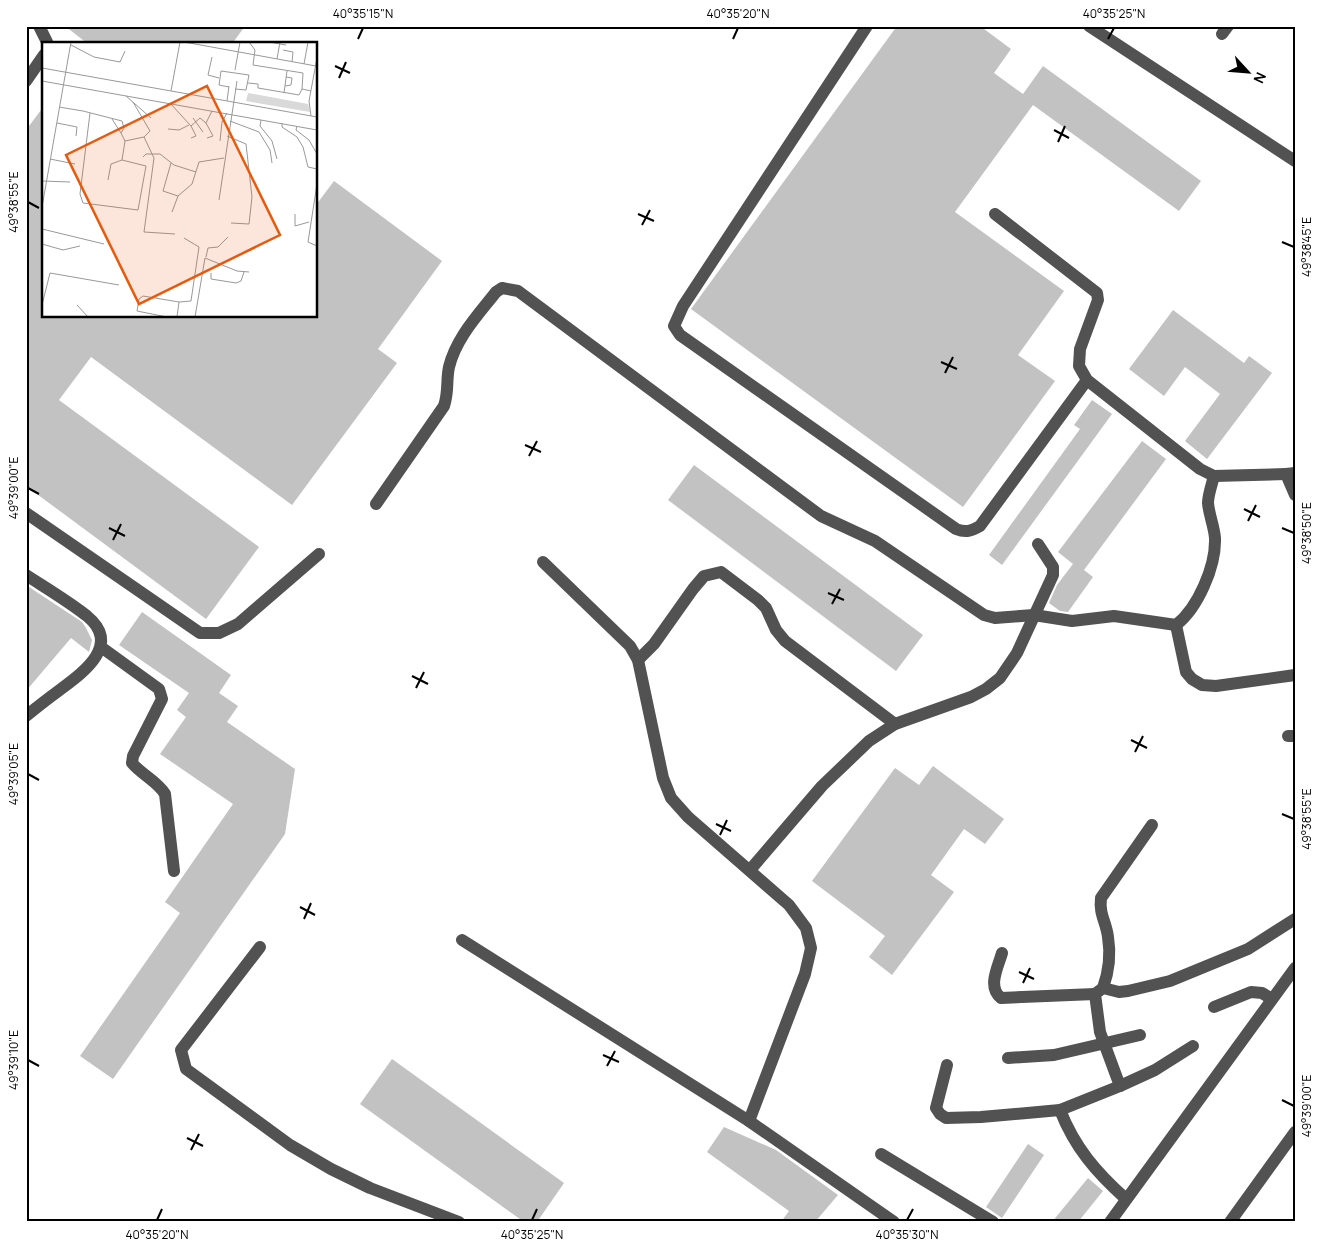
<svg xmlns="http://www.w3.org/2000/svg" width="1321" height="1248" font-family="Manrope,sans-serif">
  <rect width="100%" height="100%" fill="#fff"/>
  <g fill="#c2c2c2">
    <polygon points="65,26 245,26 232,44 88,44"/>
    <polygon points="897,26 980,26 1011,49 994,73 1023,94 1043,66 1201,181 1179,211 1033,105 955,212 1064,291 1018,355 1055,381 963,507 691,309"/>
    <polygon points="44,106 44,316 316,316 316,205 334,181 442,261 378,349 397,363 292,505 91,357 59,400 259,547 206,619 26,486 26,130"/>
    <polygon points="1173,310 1244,363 1249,356 1272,373 1207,459 1185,441 1220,394 1185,367 1164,396 1129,369"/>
    <polygon points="1092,400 1112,414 1002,565 989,555 1080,429 1074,425"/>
    <polygon points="1142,441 1166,459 1084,570 1093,577 1068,612 1060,611 1049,603 1057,585 1073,564 1058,552"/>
    <polygon points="694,465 923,635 896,671 668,500"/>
    <polygon points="26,585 82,622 86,628 92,640 89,652 71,638 26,691"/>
    <polygon points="142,612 231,675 219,693 238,706 227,722 295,769 285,834 113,1079 80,1056 180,913 165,902 233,804 160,754 186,717 177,710 189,693 119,645"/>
    <polygon points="933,766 1004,819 985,844 964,829 931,875 954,892 892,975 869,957 885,936 812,881 895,768 919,785"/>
    <polygon points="392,1059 564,1183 537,1222 524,1222 360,1104"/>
    <polygon points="724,1127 776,1150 838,1195 815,1222 781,1222 789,1211 707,1152"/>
    <polygon points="1028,1144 1044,1155 1002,1218 986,1207"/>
    <polygon points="1088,1178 1103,1191 1078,1222 1052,1222"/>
  </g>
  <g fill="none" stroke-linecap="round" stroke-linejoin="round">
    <g stroke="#525252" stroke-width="12">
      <polyline points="39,26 47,42 47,44"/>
      <path d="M 867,26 L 683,306 L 674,326 L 680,335 L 956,529 C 966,533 971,531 980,526 L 1087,380"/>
      <polyline points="1089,26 1295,161"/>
      <polyline points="1222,34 1228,26"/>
      <polyline points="26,81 44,55"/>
      <polyline points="995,214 1097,293 1098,300 1080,349 1079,366 1087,380 1200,469 1214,476 1286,474"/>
      <polyline points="1295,473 1286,474 1295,495"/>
      <path d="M 376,504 L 444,406 C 449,391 446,381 449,367 C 456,338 478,315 496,292 L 502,288 L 518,291 L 821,516 L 875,541 L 984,615 L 995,618 L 1034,615 L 1072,621 L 1114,616 L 1176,625 C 1198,608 1216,566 1215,538 C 1214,526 1209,515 1208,503 C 1208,495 1212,484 1214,476"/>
      <polyline points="26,513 200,633 219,633 238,624 319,554"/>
      <polyline points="543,562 630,646 638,660 663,778 671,798 688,817 789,905 806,928 811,948 805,974 749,1121"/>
      <path d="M 26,575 C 46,588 68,601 87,616 C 123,646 81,674 57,692 C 46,700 36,708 26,716"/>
      <polyline points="1176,625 1186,672 1192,679 1202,685 1216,686 1295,675"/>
      <path d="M 101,647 L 159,689 L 162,699 L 133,756 L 132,763 C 142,775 157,781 165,794 L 174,871"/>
      <polyline points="638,660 654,644 693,589 704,576 721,572 758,600 766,608 776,630 785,641 895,724"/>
      <polyline points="1288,736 1295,736"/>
      <polyline points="750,870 822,786 869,741 895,724 971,697 986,689 1000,678 1017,653 1053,575 1053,567 1038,544"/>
      <polyline points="462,940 749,1121 894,1222"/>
      <polyline points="260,947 181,1050 186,1069 290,1145 331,1169 370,1188 459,1222"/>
      <path d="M 1002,953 C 998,967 987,987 1001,998 L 1095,994"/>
      <path d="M 1103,988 C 1109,971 1111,955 1108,937 C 1106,921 1099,915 1101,898 L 1152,825"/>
      <polyline points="1214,1007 1251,992 1262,993 1272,999"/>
      <polyline points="1008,1058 1054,1055 1140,1035"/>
      <polyline points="947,1065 936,1108 940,1114 946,1118 981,1117 1060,1110"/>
      <polyline points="1120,1086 1155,1070 1193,1046"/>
      <polyline points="881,1154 993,1222"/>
      <path d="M 1126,1199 C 1096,1172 1075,1148 1060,1110 L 1120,1086 L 1100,1032 L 1095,994 L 1103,988 L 1119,992 L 1128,991 L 1170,981 L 1248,949 L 1295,919"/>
      <polyline points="1110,1222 1295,968"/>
      <polyline points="1230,1222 1295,1132"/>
    </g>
  </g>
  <path fill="none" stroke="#000" stroke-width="2" d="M 358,39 L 363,28M 733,39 L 738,28M 1108,39 L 1114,28M 335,66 L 350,73M 339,78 L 346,62M 1054,130 L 1069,138M 1058,142 L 1065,126M 28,202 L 39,208M 638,214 L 654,221M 642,225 L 650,210M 1282,242 L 1294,247M 941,362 L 957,369M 945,373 L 953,357M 525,445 L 541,452M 529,456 L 537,441M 28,488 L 39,494M 1244,509 L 1260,517M 1248,521 L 1256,505M 109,528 L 125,536M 1282,528 L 1294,533M 113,540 L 121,524M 828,593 L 844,600M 832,604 L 840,589M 412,676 L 428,684M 416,688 L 424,672M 1131,740 L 1147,748M 1135,752 L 1143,736M 28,774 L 39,780M 1282,814 L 1294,819M 716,824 L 731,831M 720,835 L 727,820M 300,907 L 315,915M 304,919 L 311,903M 1019,972 L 1034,979M 1023,983 L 1030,968M 603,1055 L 619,1062M 28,1060 L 39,1066M 607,1066 L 615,1051M 1282,1100 L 1294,1106M 187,1138 L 203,1146M 191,1150 L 199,1134M 157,1220 L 162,1209M 532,1220 L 537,1209M 907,1220 L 913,1209"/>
  <g transform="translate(42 42)">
    <rect width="275" height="275" fill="#fff"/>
    <path d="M 206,51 L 266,62 L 268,70 L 204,59 Z" fill="#d9d9d9"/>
    <path fill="none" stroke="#999" stroke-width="1" d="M 142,0 L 274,24M 207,0 L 213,8 L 211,23 L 261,31 L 260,47M 227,0 L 244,3M 29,3 L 52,15 L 78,20 L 83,9M 241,8 L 251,10 L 250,20M 170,15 L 166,33 L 177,36M 235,17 L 238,0M 262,22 L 266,0M 0,26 L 275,75M 193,28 L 198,0M 0,39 L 275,88M 206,41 L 216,42 L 216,46 L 257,53 L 260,47 L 269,49M 243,44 L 249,43 L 250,36 L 244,35M 187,45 L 177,43 L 179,29 L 207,33 L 204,48 L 193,47M 129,49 L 138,0M 242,51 L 245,29M 84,54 L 109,76M 185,59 L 187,44M 91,60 L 108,89 L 102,95M 128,61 L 149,84 L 158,76 L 164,81 L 170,69M 17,65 L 41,69 L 80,79 L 82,86 L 79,91 L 70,77M 48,71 L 38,152 L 41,161 L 96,168 L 104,124 L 80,118M 269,74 L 267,59 L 275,16M 151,76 L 161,90M 219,78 L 218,84 L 230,99 L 235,117M 188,79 L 217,90 L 228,108 L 230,121M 15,81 L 35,85 L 34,94M 164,81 L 171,94 L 165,96M 240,81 L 240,85 L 255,95 L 261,105 L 266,125 L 275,127M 149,84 L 154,94 L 149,96M 255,84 L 254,88 L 267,98 L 275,112M 126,87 L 137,88 L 147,83M 185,94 L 204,102 L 210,155 L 207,182 L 189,181M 83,99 L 102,95 L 112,116 L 102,190 L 133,192M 178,99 L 180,80 L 185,71M 101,115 L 104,112 L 118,112 L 132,123 L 154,130M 8,117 L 33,122M 129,121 L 121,149 L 136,154M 66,138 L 69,122 L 80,118 L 83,99 L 79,91M 0,139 L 28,140M 275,142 L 266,200 L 275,204M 177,158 L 195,39M 0,165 L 29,0M 130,170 L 136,154 L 150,142 L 157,120 L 182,116M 253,172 L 253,184 L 267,180M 0,187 L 62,202M 0,202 L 21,208 L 38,204M 164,215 L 166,206 L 176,205 L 186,195M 169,231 L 169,237 L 194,241 L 199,239 L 202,230M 0,263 L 8,231 L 77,243M 35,263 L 46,275M 125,275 L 95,269 L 97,257 L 101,254 L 137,260M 135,275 L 137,260 L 149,259 L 157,205 L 142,196M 153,275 L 163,216 L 195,229 L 207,230"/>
    <path fill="#e8590c" fill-opacity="0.15" stroke="#e8590c" stroke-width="2.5" d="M 165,44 L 238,193 L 97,262 L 24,113 Z"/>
    <rect width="275" height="275" fill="none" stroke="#000" stroke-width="2.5"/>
  </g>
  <rect width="1321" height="1248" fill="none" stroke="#ffffff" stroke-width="55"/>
  <g transform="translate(1248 72) rotate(116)" stroke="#ffffff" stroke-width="4" paint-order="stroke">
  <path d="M0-4L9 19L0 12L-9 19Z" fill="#000000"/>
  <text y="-8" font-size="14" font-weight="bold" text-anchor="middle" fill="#000000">N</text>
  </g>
  <rect x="28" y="28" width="1266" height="1192" fill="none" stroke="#000" stroke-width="2"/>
  <g font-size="12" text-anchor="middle" fill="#000">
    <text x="363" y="18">40°35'15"N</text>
    <text x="738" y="18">40°35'20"N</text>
    <text x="1114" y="18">40°35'25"N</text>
    <text transform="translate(14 202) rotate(-90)" y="4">49°38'55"E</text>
    <text transform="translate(1307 247) rotate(-90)" y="4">49°38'45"E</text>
    <text transform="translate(14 488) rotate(-90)" y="4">49°39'00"E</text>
    <text transform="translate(1307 533) rotate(-90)" y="4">49°38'50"E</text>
    <text transform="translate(14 774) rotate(-90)" y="4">49°39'05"E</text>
    <text transform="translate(1307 819) rotate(-90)" y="4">49°38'55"E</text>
    <text transform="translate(14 1060) rotate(-90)" y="4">49°39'10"E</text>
    <text transform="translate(1307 1106) rotate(-90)" y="4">49°39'00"E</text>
    <text x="157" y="1239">40°35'20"N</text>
    <text x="532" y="1239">40°35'25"N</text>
    <text x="907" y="1239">40°35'30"N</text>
  </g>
</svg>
